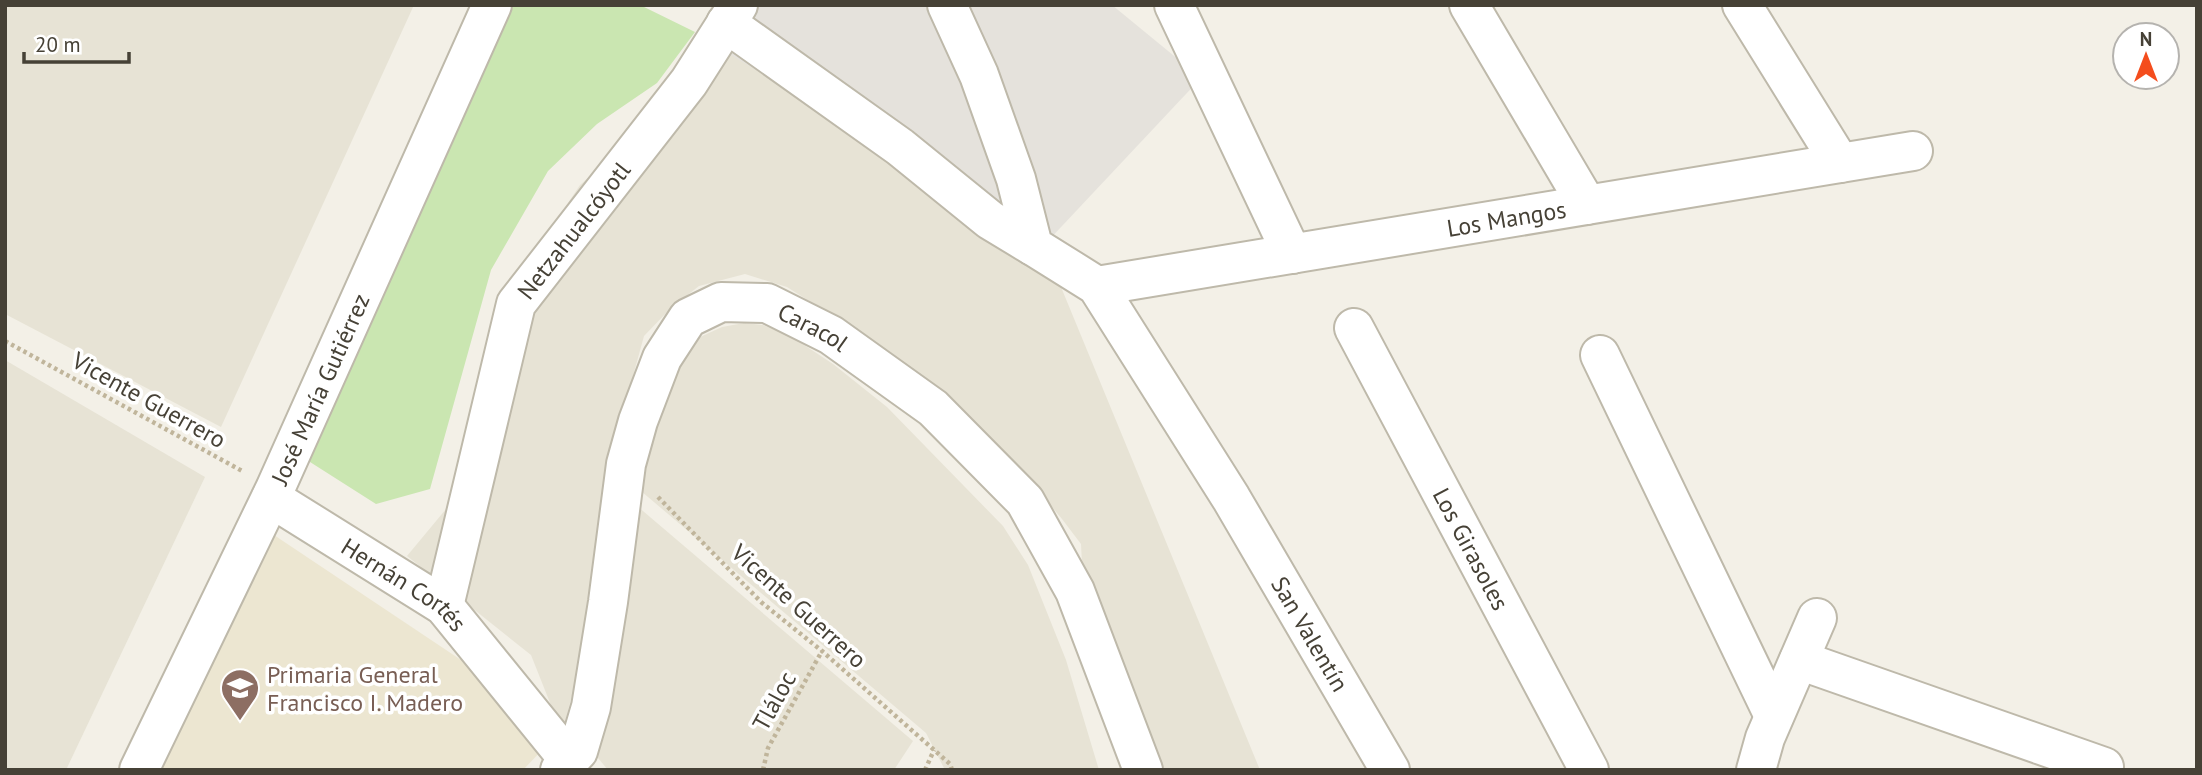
<svg xmlns="http://www.w3.org/2000/svg" width="2202" height="775" font-family="'PT Sans',sans-serif">
  <rect width="100%" height="100%" fill="#f3f0e7"/>
  <g fill="#e7e3d5">
    <polygon points="5,5 414,5 221,427 5,314"/>
    <polygon points="719,52 815,66 1047,253 1260,770 1152,770 1082,564 1081,544 1062,519 1031,482 893,354 787,287 745,274 699,286 671,308 644,336 603,485 587,639 562,733 531,655 407,556 456,497 511,288 580,185 682,93"/>
    <polygon points="744,323 763,325 792,337 833,364 887,407 1003,526 1028,565 1066,660 1099,770 945,770 926,733 628,480 668,371 698,338 722,327"/>
    <polygon points="5,360 205,477 66,770 5,770"/>
    <polygon points="623,494 913,741 894,770 608,770 588,746"/>
  </g>
  <polygon fill="#e5e2dc" points="717,5 1112,5 1201,78 1047,242 697,35"/>
  <polygon fill="#ece6d1" points="265,529 488,678 546,746 523,770 153,770"/>
  <polygon fill="#cae6b1" points="504,5 640,5 695,32 657,83 597,124 548,171 491,270 430,489 376,504 288,448"/>
  <g fill="none" stroke-linecap="round" stroke-linejoin="round">
    <defs>
      <g id="street">
        <path id="s1" d="M 947,5 L 979,75 L 1016,179 L 1033,246 L 1097,286 L 1231,498 L 1390,770"/>
        <polyline points="1174,5 1292,254"/>
        <polyline points="1469,5 1587,205"/>
        <polyline points="1742,5 1840,163"/>
        <polyline points="726,23 900,147 990,220 1033,246"/>
        <path id="s2" d="M 1097,286 L 1913,151"/>
        <path id="s3" d="M 1354,328 L 1589,770"/>
        <polyline points="1600,355 1774,716"/>
        <path id="s4" d="M 271,498 L 444,606 L 569,760"/>
        <path id="s5" d="M 444,606 L 516,304 L 689,82 L 738,5"/>
        <polyline points="1799,660 2104,767 2103,770"/>
        <path id="s6" d="M 139,770 L 275,489 L 492,5"/>
        <path id="s7" d="M 560,770 L 578,751 L 591,707 L 608,602 L 626,464 L 638,421 L 662,358 L 688,318 L 721,302 L 767,303 L 831,335 L 933,408 L 1025,501 L 1075,591 L 1143,770"/>
        <polyline points="1756,770 1765,738 1817,618"/>
      </g>
    </defs>
    <use href="#street" stroke="#beb9aa" stroke-width="42"/>
    <g stroke="#c0b59b" stroke-width="4.5" stroke-dasharray="3.5 3.5" stroke-linecap="butt">
      <polyline points="5,341 244,472"/>
      <polyline points="658,497 761,602 822,651 950,764 952,770"/>
      <polyline points="763,770 768,748 822,651"/>
      <polyline points="925,770 934,750"/>
    </g>
    <use href="#street" stroke="#fff" stroke-width="38"/>
  </g>
  <defs>
    <symbol id="school-pin" viewBox="-11 -11 22 30"><path d="M0 17L-7.5 6A9.5 9.5 0 1 1 7.5 6Z" fill="#8d6e63" stroke="#fff"/><path d="M0-5L7-2L0 1L-7-2ZM-4 1L0 2.5L4 1V4Q0 6-4 4Z" fill="#fff"/></symbol>
  </defs>
  <g fill-rule="evenodd">
    <use href="#school-pin" x="218" y="666" width="44" height="60"/>
  </g>
  <g text-anchor="middle" dominant-baseline="central" stroke-width="7" stroke-linejoin="round" paint-order="stroke">
    <g font-size="24" fill="#464136" stroke="#fff">
      <text stroke="none"><textPath href="#s2" startOffset="415">Los Mangos</textPath></text>
      <text stroke="none"><textPath href="#s5" startOffset="404">Netzahualcóyotl</textPath></text>
      <text stroke="none"><textPath href="#s7" startOffset="612">Caracol</textPath></text>
      <text stroke="none"><textPath href="#s6" startOffset="422">José María Gutiérrez</textPath></text>
      <text transform="translate(149 400) rotate(29)">Vicente Guerrero</text>
      <text stroke="none"><textPath href="#s3" startOffset="250">Los Girasoles</textPath></text>
      <text stroke="none"><textPath href="#s4" startOffset="159">Hernán Cortés</textPath></text>
      <text transform="translate(799 606) rotate(42)">Vicente Guerrero</text>
      <text stroke="none"><textPath href="#s1" startOffset="740">San Valentín</textPath></text>
      <text transform="translate(774 701) rotate(-61)">Tláloc</text>
    </g>
    <g font-size="24" fill="#785e54" stroke="#fff" text-anchor="start">
      <text x="267" y="674">Primaria General<tspan x="267" dy="28">Francisco I. Madero</tspan></text>
    </g>
  </g>
  <rect width="2202" height="775" fill="none" stroke="#464136" stroke-width="14"/>
  <g transform="translate(2146 56)"><circle r="33" fill="#ffffff" stroke="#b5b3af" stroke-width="2"/>
  <path d="M0-5L12 26L0 18L-12 26Z" fill="#f44d1d"/>
  <text y="-10" font-size="19" font-weight="bold" text-anchor="middle" fill="#464136">N</text>
  </g>
  <path d="M24 52v10h105v-10" fill="none" stroke="#464136" stroke-width="3.5"/>
  <text x="35" y="52" font-size="21" fill="#464136" stroke="#ffffff" stroke-width="5" paint-order="stroke">20 m</text>
</svg>
